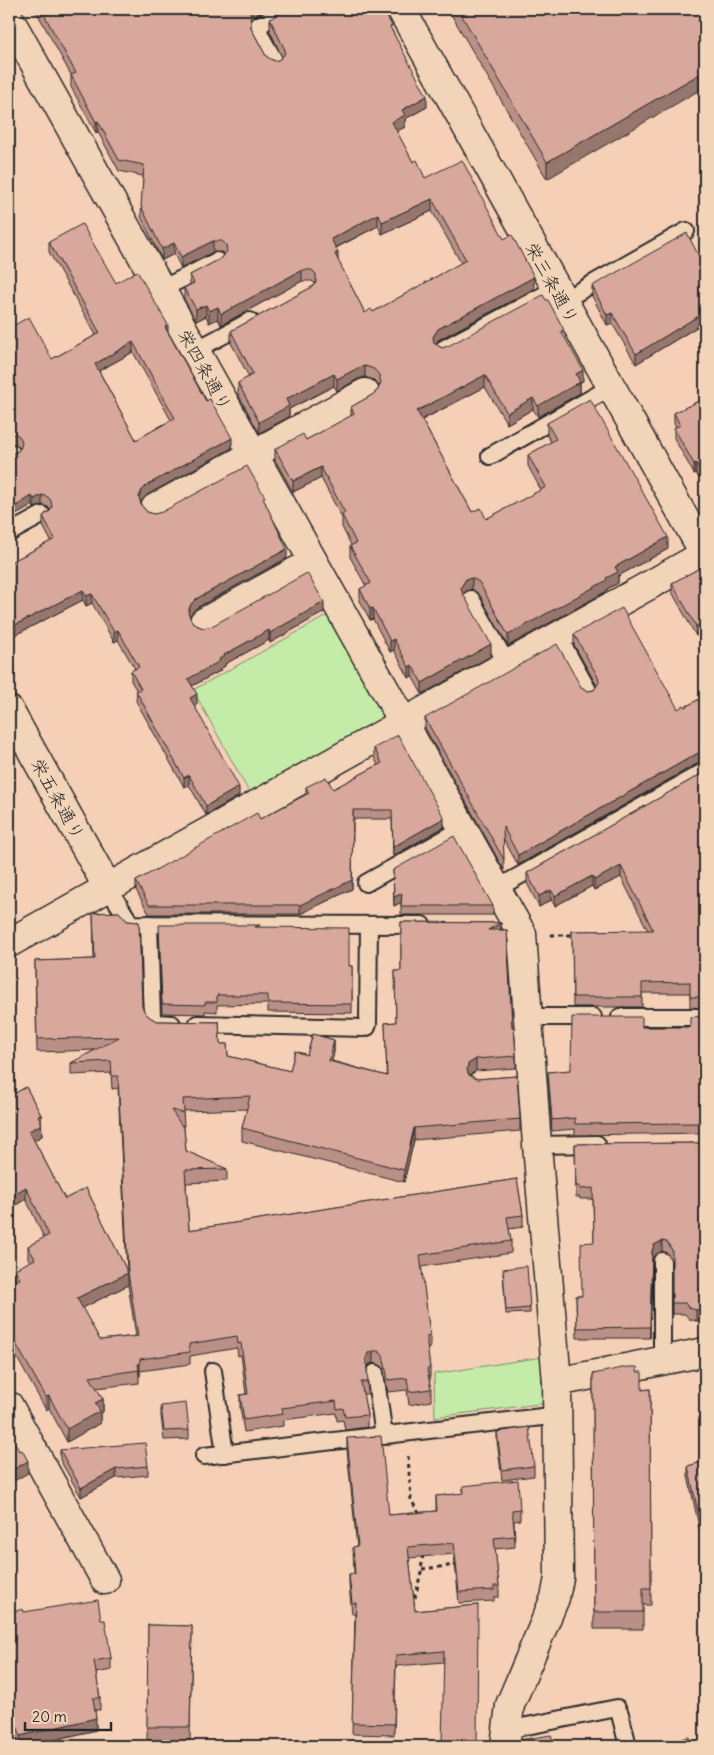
<svg xmlns="http://www.w3.org/2000/svg" width="714" height="1755" font-family="Delius,'Klee One',sans-serif">
  <rect width="100%" height="100%" fill="#f6cfb7"/>
  <filter id="ink" filterUnits="userSpaceOnUse"><feTurbulence type="fractalNoise" baseFrequency=".02" numOctaves="2"/><feDisplacementMap in="SourceGraphic" scale="10" xChannelSelector="R" yChannelSelector="G"/><feConvolveMatrix kernelMatrix="1 2 1 2 8 2 1 2 1" color-interpolation-filters="sRGB"/></filter>
  <g filter="url(#ink)">
    <g fill="#c4eca8" stroke="#788c6a">
      <polygon points="332,613 385,712 380,727 254,801 193,690"/>
      <polygon points="542,1357 547,1403 435,1417 434,1374"/>
    </g>
    <g fill="none" stroke-linecap="round" stroke-linejoin="round">
      <defs>
        <g id="lane">
          <polyline points="275,62 260,35 259,25 288,9"/>
          <polyline points="160,290 217,261"/>
          <polyline points="562,301 686,231"/>
          <polyline points="443,349 555,289"/>
          <polyline points="194,351 250,321"/>
          <polyline points="9,455 12,453"/>
          <polyline points="490,456 611,387"/>
          <polyline points="9,533 42,515"/>
          <polyline points="471,599 507,664"/>
          <polyline points="558,636 589,692"/>
          <polyline points="366,883 462,829"/>
          <polyline points="108,888 131,924 422,925"/>
          <polyline points="496,889 705,771"/>
          <polyline points="149,924 152,1018 157,1023 172,1024"/>
          <polyline points="527,1017 593,1017"/>
          <polyline points="620,1017 705,1017"/>
          <polyline points="197,1024 364,1028 367,1027 368,1024 369,925"/>
          <polyline points="537,1145 597,1144"/>
          <polyline points="662,1261 662,1361"/>
          <polyline points="213,1371 225,1454"/>
          <polyline points="375,1373 384,1436"/>
          <polyline points="204,1456 559,1415"/>
          <polyline points="507,1730 617,1708 620,1714 628,1746"/>
          <polyline points="9,1743 10,1746"/>
        </g>
        <g id="street">
          <polyline points="9,18 522,934 537,1145 557,1382 559,1578 555,1598 510,1705 505,1746"/>
          <polyline points="155,508 365,393"/>
          <polyline points="204,622 313,562"/>
          <polyline points="9,710 108,888"/>
          <polyline points="9,943 705,554"/>
          <polyline points="557,1382 705,1352"/>
          <polyline points="9,1406 105,1580"/>
        </g>
        <polyline id="secondary" points="401,9 705,555"/>
      </defs>
      <use href="#lane" stroke="#2b2b2b" stroke-width="20"/>
      <use href="#street" stroke="#2b2b2b" stroke-width="31"/>
      <use href="#secondary" stroke="#2b2b2b" stroke-width="31"/>
      <g stroke="#2b2b2b" stroke-width="3" stroke-dasharray="4 4" stroke-linecap="butt">
        <polyline points="551,935 575,935"/>
        <polyline points="408,1456 411,1500 420,1515"/>
        <polyline points="422,1569 457,1565"/>
        <polyline points="413,1606 421,1572 423,1553"/>
      </g>
      <use href="#lane" stroke="#f2d4b8" stroke-width="16"/>
      <use href="#street" stroke="#f2d4b8" stroke-width="28"/>
      <use href="#secondary" stroke="#f2d4b8" stroke-width="28"/>
    </g>
    <g fill="#ba9086" stroke="#2b2b2b" fill-rule="evenodd">
      <path d="M 35,9 L 166,9 L 169,15 L 180,9 L 268,9 L 254,16 L 251,20 L 251,28 L 266,56 L 270,59 L 275,61 L 280,59 L 282,57 L 270,31 L 270,19 L 392,30 L 427,107 L 405,119 L 405,127 L 396,131 L 413,162 L 425,178 L 504,239 L 534,289 L 438,340 L 436,344 L 442,348 L 564,337 L 583,381 L 580,382 L 580,393 L 538,417 L 533,409 L 507,424 L 485,387 L 422,420 L 472,512 L 486,519 L 541,490 L 528,466 L 528,455 L 551,442 L 547,435 L 547,423 L 668,549 L 618,576 L 618,583 L 607,589 L 607,591 L 508,646 L 479,594 L 472,589 L 466,591 L 463,595 L 491,656 L 422,694 L 412,676 L 409,678 L 394,650 L 390,652 L 373,619 L 370,620 L 360,601 L 360,589 L 366,586 L 350,557 L 350,546 L 351,545 L 342,527 L 342,518 L 321,478 L 293,492 L 275,460 L 275,449 L 306,440 L 351,416 L 351,407 L 372,395 L 378,390 L 379,386 L 374,380 L 365,377 L 358,379 L 337,391 L 334,386 L 289,409 L 289,417 L 259,433 L 238,394 L 238,383 L 249,377 L 231,343 L 231,331 L 312,287 L 315,284 L 312,281 L 302,281 L 221,325 L 218,319 L 209,323 L 206,316 L 196,321 L 184,299 L 184,288 L 190,285 L 190,275 L 222,258 L 224,255 L 222,252 L 213,252 L 181,268 L 174,254 L 162,260 L 141,217 L 143,176 L 119,171 L 98,132 L 96,133 L 71,87 L 71,75 ZM 432,211 L 461,263 L 373,312 L 365,313 L 338,261 L 336,248 L 378,226 L 382,234 Z"/>
      <polygon points="448,9 705,9 547,179"/>
      <path d="M 49,242 L 116,283 L 168,333 L 232,448 L 147,495 L 142,500 L 141,503 L 141,505 L 147,512 L 154,514 L 265,502 L 287,558 L 196,608 L 191,614 L 190,617 L 191,620 L 196,625 L 203,628 L 324,612 L 270,643 L 269,640 L 225,664 L 225,666 L 220,669 L 220,671 L 192,686 L 197,704 L 194,705 L 239,796 L 206,815 L 189,785 L 184,787 L 136,701 L 137,691 L 131,681 L 131,671 L 135,669 L 118,640 L 114,642 L 92,603 L 86,606 L 83,600 L 15,635 L 9,623 L 9,563 L 51,541 L 43,526 L 43,516 L 50,510 L 48,507 L 42,505 L 34,508 L 10,455 L 18,451 L 20,448 L 16,444 L 9,444 L 9,328 L 52,359 L 96,335 L 49,252 ZM 133,352 L 171,420 L 136,440 L 99,371 Z"/>
      <polygon points="705,268 705,322 636,364 612,323 607,325 592,296 592,286"/>
      <polygon points="705,398 705,489 696,473 694,474 674,438 674,428 676,427 674,423 674,413"/>
      <polygon points="698,569 696,636 672,592 672,583"/>
      <polygon points="574,634 678,709 685,707 705,696 705,762 700,762 518,865 503,838 504,870 425,728 425,718 581,687 588,691 594,690 597,686 574,645"/>
      <polygon points="374,748 444,827 393,856 392,819 353,819 352,889 300,914 149,914 136,890 136,881 260,819 306,794 306,787 333,789 378,765 374,757"/>
      <polygon points="705,772 705,1008 690,1007 690,993 642,993 642,1007 573,1007 572,931 648,931 621,877 594,890 592,886 555,906 551,900 539,907 527,883 527,873"/>
      <polygon points="393,870 493,906 493,915 401,915 401,902 394,906"/>
      <path d="M 119,912 L 127,921 L 139,922 L 142,1006 L 145,1013 L 151,1018 L 157,1021 L 219,1022 L 220,1044 L 227,1044 L 228,1056 L 290,1071 L 295,1051 L 307,1055 L 313,1034 L 334,1040 L 334,1052 L 332,1061 L 387,1076 L 385,1023 L 396,1022 L 395,971 L 401,971 L 401,922 L 501,923 L 501,930 L 507,930 L 512,1027 L 514,1027 L 516,1056 L 516,1068 L 476,1071 L 470,1075 L 477,1079 L 517,1076 L 520,1119 L 520,1131 L 414,1140 L 404,1182 L 242,1141 L 242,1128 L 247,1109 L 183,1111 L 184,1126 L 182,1125 L 184,1129 L 186,1151 L 227,1169 L 227,1181 L 186,1183 L 189,1230 L 517,1179 L 523,1215 L 523,1227 L 509,1229 L 511,1241 L 511,1253 L 421,1267 L 430,1335 L 430,1348 L 427,1348 L 430,1368 L 430,1381 L 429,1381 L 431,1389 L 431,1401 L 409,1405 L 407,1390 L 388,1392 L 383,1367 L 378,1364 L 373,1363 L 368,1365 L 367,1368 L 368,1394 L 363,1394 L 367,1415 L 367,1427 L 345,1430 L 343,1420 L 337,1421 L 336,1413 L 283,1420 L 283,1426 L 244,1432 L 240,1407 L 240,1395 L 246,1394 L 241,1355 L 238,1356 L 237,1348 L 190,1356 L 190,1364 L 140,1371 L 140,1376 L 139,1376 L 139,1383 L 96,1388 L 103,1399 L 103,1412 L 100,1413 L 100,1423 L 67,1442 L 49,1408 L 46,1410 L 11,1347 L 9,1348 L 9,1284 L 15,1281 L 15,1269 L 30,1262 L 28,1258 L 28,1246 L 44,1238 L 26,1199 L 9,1209 L 9,1097 L 26,1087 L 41,1115 L 42,1136 L 34,1140 L 65,1199 L 86,1188 L 127,1271 L 118,1088 L 112,1089 L 111,1073 L 71,1075 L 71,1063 L 95,1050 L 37,1052 L 35,973 L 35,961 L 94,959 L 93,913 ZM 128,1285 L 136,1336 L 100,1340 L 82,1308 Z"/>
      <polygon points="260,927 349,966 352,966 352,1013 268,1012 268,1004 217,1005 217,1012 205,1011 205,1014 162,1013 159,934"/>
      <polygon points="705,1016 705,1133 575,1135 575,1129 552,1131 548,1072 571,1070 642,1027 690,1027"/>
      <polygon points="705,1143 705,1319 696,1321 689,1319 685,1314 672,1314 672,1261 667,1253 662,1251 654,1256 652,1261 650,1338 577,1338 576,1296 582,1296 594,1242 593,1199 580,1199 580,1197 576,1197 575,1144"/>
      <polygon points="503,1273 530,1308 530,1313 506,1314"/>
      <polygon points="637,1372 642,1390 650,1389 651,1605 643,1605 643,1629 594,1629 593,1374"/>
      <polygon points="161,1406 189,1430 189,1439 164,1440 161,1416"/>
      <polygon points="497,1432 534,1466 534,1476 502,1480 497,1441"/>
      <polygon points="347,1438 389,1515 436,1511 436,1496 463,1494 463,1486 520,1509 520,1520 514,1521 515,1547 495,1549 499,1586 499,1597 494,1597 494,1601 459,1603 454,1554 409,1558 415,1611 478,1605 444,1662 396,1666 394,1735 352,1734 355,1614 352,1614 349,1585 349,1574 354,1574 353,1547 357,1547 347,1450"/>
      <polygon points="60,1450 148,1466 148,1475 116,1478 81,1497 60,1460"/>
      <polygon points="705,1461 704,1550 688,1476 688,1466"/>
      <polygon points="24,1612 101,1620 111,1658 111,1670 96,1673 100,1698 100,1710 95,1710 96,1730 28,1746 20,1746 19,1743 16,1736 11,1733 9,1733 9,1613"/>
      <polygon points="148,1625 192,1626 190,1741 147,1740"/>
    </g>
    <g fill="#97766d" stroke="#2b2b2b">
      <polygon points="251,9 268,9 254,16 250,21 250,10"/>
      <polygon points="705,71 705,87 547,179 547,162"/>
      <polygon points="427,96 427,107 405,119 405,127 392,134 392,122 402,110"/>
      <polygon points="98,121 98,132 96,133 96,122"/>
      <polygon points="432,199 432,211 382,234 382,222"/>
      <polygon points="378,214 378,226 331,250 331,239"/>
      <polygon points="213,241 213,252 181,268 181,257"/>
      <polygon points="174,243 174,254 162,260 162,249"/>
      <polygon points="338,252 338,264 335,254"/>
      <polygon points="302,270 302,281 221,325 221,314"/>
      <polygon points="534,277 534,289 438,340 433,348 433,337 438,329"/>
      <polygon points="206,305 206,316 196,321 196,309"/>
      <polygon points="218,307 218,319 209,323 209,311"/>
      <polygon points="705,312 705,322 636,364 636,354"/>
      <polygon points="612,313 612,323 607,325 607,315"/>
      <polygon points="168,325 168,335 165,327"/>
      <polygon points="133,342 133,352 95,373 95,364"/>
      <polygon points="365,366 365,377 358,379 337,391 337,379 358,368"/>
      <polygon points="583,370 583,381 580,382 580,393 538,417 538,406 576,374"/>
      <polygon points="334,374 334,386 289,409 289,417 259,433 259,422 286,399"/>
      <polygon points="485,375 485,387 417,422 417,411"/>
      <polygon points="533,398 533,409 507,424 507,413"/>
      <polygon points="232,438 232,448 147,495 142,500 139,507 139,497 142,490 147,485"/>
      <polygon points="696,463 696,473 694,474 694,464"/>
      <polygon points="321,467 321,478 293,492 293,481"/>
      <polygon points="42,495 42,505 34,508 34,499"/>
      <polygon points="32,496 32,506 9,519 9,510"/>
      <polygon points="668,537 668,549 618,576 618,583 607,589 607,591 508,646 508,635 606,578 615,567"/>
      <polygon points="287,549 287,558 196,608 191,614 188,621 188,612 191,604 196,599"/>
      <polygon points="472,578 472,589 466,591 461,598 461,587 466,579"/>
      <polygon points="83,590 83,600 15,635 15,625"/>
      <polygon points="92,594 92,603 86,606 86,596"/>
      <polygon points="324,602 324,612 270,643 270,633"/>
      <polygon points="373,608 373,619 370,620 370,609"/>
      <polygon points="705,622 705,631 696,636 696,626"/>
      <polygon points="118,630 118,640 114,642 114,632"/>
      <polygon points="269,630 269,640 225,664 225,666 220,669 220,671 188,688 188,679 219,659 224,655"/>
      <polygon points="394,639 394,650 390,652 390,641"/>
      <polygon points="491,644 491,656 422,694 422,683"/>
      <polygon points="412,665 412,676 409,678 409,667"/>
      <polygon points="197,694 197,704 190,707 190,698"/>
      <polygon points="700,752 700,762 518,865 518,855"/>
      <polygon points="189,775 189,785 184,787 184,778"/>
      <polygon points="239,787 239,796 206,815 206,806"/>
      <polygon points="353,810 352,889 300,914 300,905"/>
      <polygon points="444,818 444,827 393,856 393,847"/>
      <polygon points="621,866 621,877 594,890 594,880"/>
      <polygon points="592,876 592,886 555,906 555,896"/>
      <polygon points="551,890 551,900 539,907 539,896"/>
      <polygon points="402,893 402,902 394,906 394,897"/>
      <polygon points="501,923 501,935 488,930"/>
      <polygon points="334,1040 334,1052 329,1073 329,1061"/>
      <polygon points="476,1059 476,1071 468,1076 467,1070 468,1064"/>
      <polygon points="41,1115 42,1136 29,1143 29,1131 38,1116"/>
      <polygon points="414,1128 414,1140 404,1182 404,1170"/>
      <polygon points="26,1187 26,1199 9,1209 9,1197"/>
      <polygon points="662,1241 662,1251 654,1256 652,1261 650,1338 652,1251 654,1245"/>
      <polygon points="128,1273 128,1285 77,1311 77,1298"/>
      <polygon points="703,1308 703,1319 696,1321 696,1310"/>
      <polygon points="11,1335 11,1347 9,1348 9,1336"/>
      <polygon points="373,1351 373,1363 368,1365 366,1370 366,1358 368,1353"/>
      <polygon points="138,1364 140,1364 140,1376 139,1376"/>
      <polygon points="49,1396 49,1408 46,1410 46,1397"/>
      <polygon points="103,1399 103,1412 100,1413 100,1423 67,1442 67,1429 95,1403"/>
      <polygon points="28,1461 28,1473 9,1484 9,1472"/>
      <polygon points="116,1469 116,1478 81,1497 81,1488"/>
      <polygon points="704,1539 705,1539 705,1549 704,1550"/>
      <polygon points="96,1718 96,1730 28,1746 20,1746 20,1736"/>
    </g>
    <g fill="#d8a89c" stroke="#2b2b2b" fill-rule="evenodd">
      <path d="M 41,9 L 166,9 L 169,15 L 180,9 L 251,9 L 250,10 L 251,28 L 266,56 L 270,59 L 275,61 L 280,59 L 284,55 L 285,50 L 270,19 L 288,9 L 383,9 L 392,26 L 390,27 L 427,96 L 402,110 L 405,115 L 392,122 L 413,162 L 417,160 L 425,178 L 462,160 L 504,239 L 512,235 L 534,277 L 438,329 L 433,337 L 434,343 L 442,348 L 448,346 L 543,295 L 546,300 L 548,300 L 564,330 L 561,331 L 583,370 L 576,374 L 580,382 L 538,406 L 533,398 L 507,413 L 485,375 L 417,411 L 472,512 L 481,508 L 486,519 L 546,487 L 528,455 L 556,439 L 547,423 L 590,399 L 668,537 L 615,567 L 618,572 L 606,578 L 607,580 L 508,635 L 479,582 L 472,578 L 466,579 L 461,587 L 462,592 L 491,644 L 422,683 L 412,665 L 409,667 L 394,639 L 390,641 L 373,608 L 370,609 L 360,589 L 371,583 L 350,546 L 356,543 L 342,515 L 345,513 L 321,467 L 293,481 L 275,449 L 303,434 L 306,440 L 354,414 L 351,407 L 372,395 L 378,390 L 381,382 L 379,375 L 374,369 L 365,366 L 358,368 L 337,379 L 334,374 L 286,399 L 289,406 L 259,422 L 238,383 L 253,374 L 231,331 L 312,287 L 316,283 L 316,274 L 312,270 L 302,270 L 221,314 L 218,307 L 209,311 L 206,305 L 196,309 L 184,288 L 194,283 L 190,275 L 222,258 L 227,251 L 226,245 L 222,241 L 213,241 L 181,257 L 174,243 L 162,249 L 141,206 L 144,165 L 119,160 L 98,121 L 96,122 L 71,75 L 76,73 ZM 432,199 L 466,260 L 373,312 L 371,309 L 365,313 L 335,254 L 338,252 L 331,239 L 378,214 L 382,222 Z"/>
      <polygon points="458,9 705,9 705,71 547,162"/>
      <path d="M 82,224 L 116,283 L 137,271 L 168,325 L 165,327 L 206,401 L 210,399 L 232,438 L 147,485 L 142,490 L 139,497 L 141,505 L 147,512 L 154,514 L 162,512 L 247,466 L 265,497 L 263,498 L 287,549 L 196,599 L 191,604 L 188,612 L 191,620 L 196,625 L 203,628 L 212,626 L 307,573 L 324,602 L 270,633 L 269,630 L 224,655 L 225,656 L 219,659 L 220,661 L 188,679 L 197,694 L 190,698 L 239,787 L 206,806 L 189,775 L 184,778 L 136,691 L 141,689 L 131,671 L 139,667 L 118,630 L 114,632 L 92,594 L 86,596 L 83,590 L 15,625 L 9,613 L 9,563 L 55,539 L 43,516 L 50,511 L 52,506 L 51,501 L 48,497 L 42,495 L 34,499 L 32,496 L 9,510 L 9,455 L 10,455 L 18,451 L 21,447 L 22,442 L 20,437 L 16,434 L 9,435 L 9,328 L 29,317 L 52,359 L 100,333 L 49,242 ZM 133,342 L 175,418 L 136,440 L 95,364 Z"/>
      <polygon points="687,233 705,268 705,312 636,354 612,313 607,315 592,286"/>
      <polygon points="705,398 705,480 696,463 694,464 674,428 680,425 674,413"/>
      <polygon points="698,569 705,582 705,622 696,626 672,583"/>
      <polygon points="622,608 678,709 684,705 685,707 705,696 705,752 700,752 518,855 503,826 504,860 425,718 557,644 581,687 588,691 594,690 599,682 598,677 574,634"/>
      <polygon points="398,735 444,818 393,847 392,810 353,810 352,880 300,905 149,905 136,881 257,813 260,819 309,793 306,787 326,777 333,789 382,763 374,748"/>
      <polygon points="705,772 705,997 690,997 690,982 642,983 642,997 573,997 572,931 653,930 621,866 594,880 592,876 555,896 551,890 539,896 527,873"/>
      <polygon points="454,836 493,906 401,906 402,893 394,897 393,870"/>
      <path d="M 119,912 L 127,921 L 139,922 L 142,1006 L 145,1013 L 151,1018 L 157,1021 L 219,1022 L 220,1044 L 227,1044 L 228,1056 L 290,1071 L 295,1051 L 307,1055 L 313,1034 L 334,1040 L 329,1061 L 387,1076 L 385,1023 L 396,1022 L 395,971 L 401,971 L 401,922 L 501,923 L 488,930 L 507,930 L 512,1027 L 514,1027 L 516,1056 L 476,1059 L 468,1064 L 467,1070 L 469,1075 L 477,1079 L 517,1076 L 520,1119 L 414,1128 L 404,1170 L 242,1128 L 250,1096 L 183,1099 L 184,1113 L 171,1110 L 184,1129 L 186,1151 L 227,1169 L 185,1170 L 189,1230 L 517,1179 L 523,1215 L 507,1217 L 511,1241 L 420,1255 L 430,1335 L 427,1336 L 427,1345 L 430,1368 L 427,1369 L 431,1389 L 409,1392 L 407,1378 L 388,1380 L 383,1355 L 378,1351 L 373,1351 L 368,1353 L 366,1358 L 368,1382 L 361,1382 L 367,1415 L 345,1417 L 343,1408 L 337,1409 L 336,1401 L 282,1408 L 283,1414 L 244,1420 L 240,1395 L 248,1394 L 241,1343 L 238,1344 L 237,1336 L 189,1344 L 190,1352 L 140,1359 L 140,1364 L 138,1364 L 139,1370 L 90,1377 L 103,1399 L 95,1403 L 100,1411 L 67,1429 L 49,1396 L 46,1397 L 11,1335 L 9,1336 L 9,1284 L 20,1279 L 15,1269 L 35,1259 L 28,1246 L 49,1235 L 26,1187 L 9,1197 L 9,1097 L 26,1087 L 41,1115 L 38,1116 L 42,1124 L 29,1131 L 65,1199 L 86,1188 L 128,1273 L 118,1076 L 112,1076 L 111,1061 L 71,1063 L 119,1037 L 37,1039 L 35,961 L 95,959 L 93,913 ZM 128,1273 L 138,1336 L 100,1340 L 77,1298 Z"/>
      <polygon points="159,925 260,925 255,927 349,928 349,966 352,966 352,1004 268,1003 268,995 217,995 217,1002 205,1002 205,1005 162,1004"/>
      <polygon points="705,1016 705,1123 575,1124 575,1118 552,1120 548,1072 571,1070 572,1017 642,1017 642,1027 690,1027 690,1017"/>
      <polygon points="705,1143 705,1308 696,1310 689,1308 685,1303 672,1303 672,1250 667,1242 662,1241 654,1245 652,1251 650,1327 577,1328 576,1296 582,1296 581,1243 594,1242 593,1188 580,1189 580,1186 576,1186 575,1144"/>
      <polygon points="527,1266 530,1308 506,1310 503,1269"/>
      <polygon points="627,1367 637,1367 637,1372 642,1372 642,1390 650,1389 651,1588 643,1588 643,1612 594,1612 593,1374"/>
      <polygon points="186,1403 189,1430 164,1431 161,1406"/>
      <polygon points="529,1427 534,1466 502,1470 497,1432"/>
      <polygon points="9,1431 19,1451 22,1450 28,1461 9,1472"/>
      <polygon points="381,1436 389,1515 437,1511 436,1496 464,1493 463,1486 518,1480 520,1509 512,1510 515,1536 494,1538 499,1586 494,1586 494,1590 459,1592 454,1543 408,1547 415,1611 478,1605 477,1746 442,1746 444,1651 396,1655 394,1724 352,1723 356,1603 352,1603 349,1574 355,1574 353,1547 358,1546 347,1438"/>
      <polygon points="145,1443 148,1466 116,1469 81,1488 60,1450"/>
      <polygon points="705,1461 705,1539 704,1539 688,1466"/>
      <polygon points="98,1600 101,1620 105,1620 111,1658 94,1661 100,1698 93,1698 96,1718 20,1736 19,1731 16,1724 11,1721 9,1721 9,1613 23,1609 24,1612"/>
      <polygon points="148,1625 192,1626 190,1727 147,1727"/>
      <polygon points="551,1735 555,1746 521,1746 520,1740"/>
      <polygon points="689,1737 691,1746 653,1746"/>
    </g>
  </g>
  <g text-anchor="middle" dominant-baseline="central" stroke-width="4" stroke-linejoin="round" paint-order="stroke">
    <g font-size="18" fill="#2b2b2b" stroke="#f2d4b8">
      <text transform="translate(552 283) rotate(61)">栄三条通り</text>
      <text transform="translate(205 370) rotate(61)">栄四条通り</text>
      <text transform="translate(58 799) rotate(61)">栄五条通り</text>
    </g>
  </g>
  <rect width="714" height="1755" fill="none" stroke="#f2d4b8" stroke-width="30"/>
  <rect x="15" y="15" width="684" height="1725" fill="none" stroke="#2b2b2b" stroke-width="2" filter="url(#ink)"/>
  <path d="M25 1722v8h86v-8" fill="none" stroke="#2b2b2b" stroke-width="2.5"/>
  <text x="32" y="1722" font-size="15" fill="#2b2b2b" stroke="#f2d4b8" stroke-width="4" paint-order="stroke">20 m</text>
</svg>
